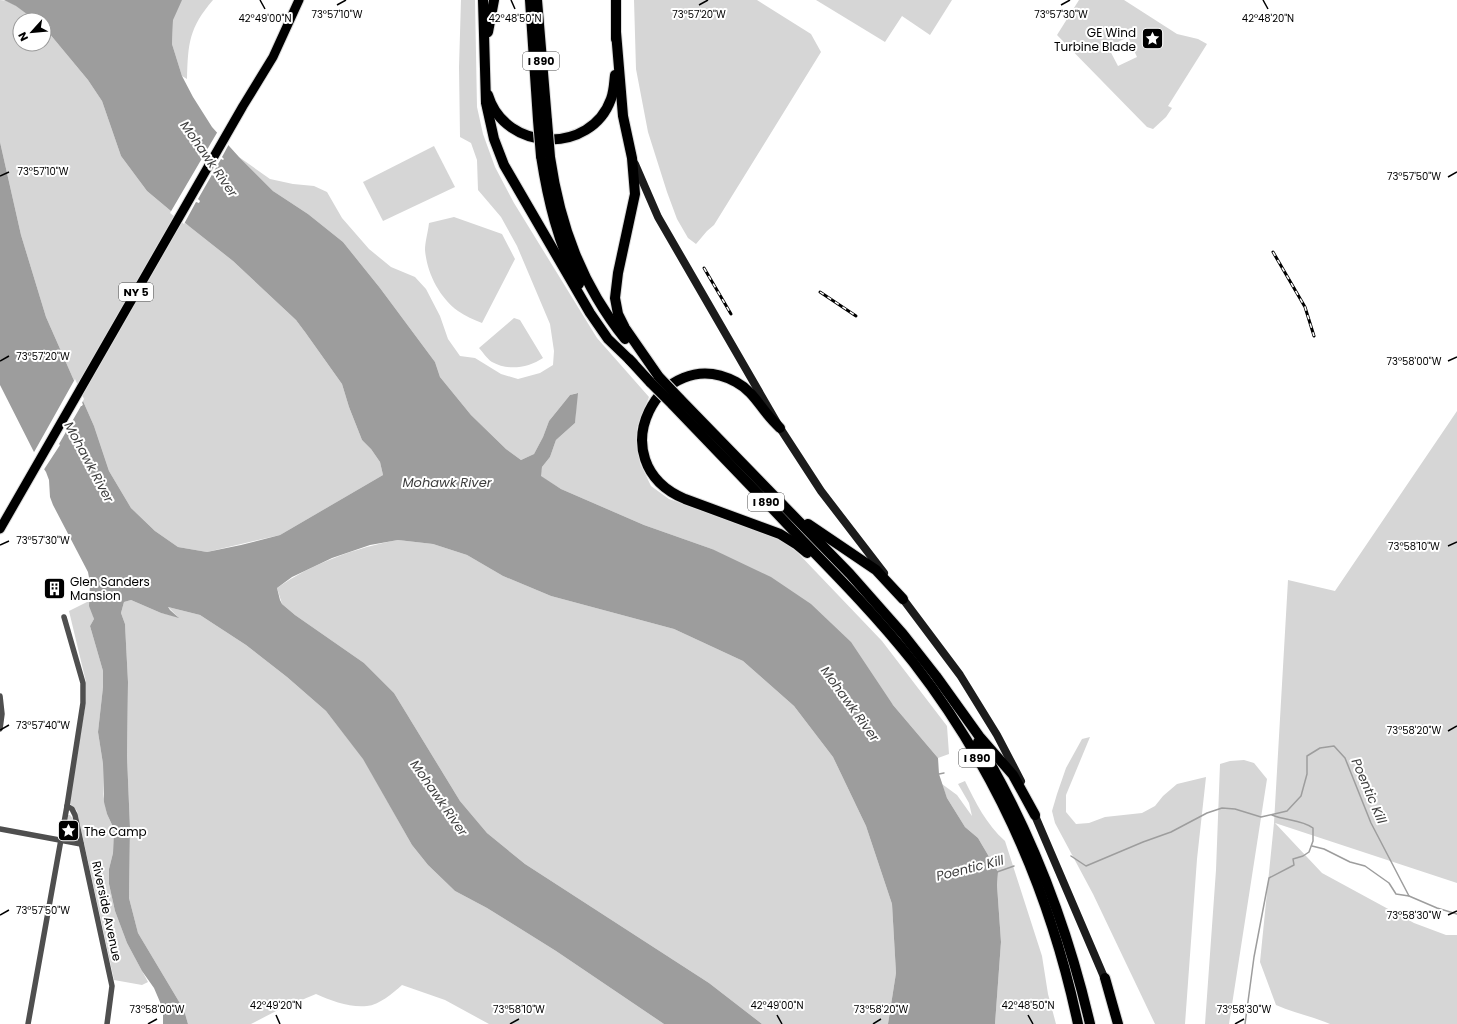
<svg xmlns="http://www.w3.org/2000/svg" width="1457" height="1024" font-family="Poppins,sans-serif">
  <rect width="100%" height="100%" fill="#fff"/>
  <g fill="#d6d6d6" fill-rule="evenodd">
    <path d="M 0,0 C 13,0 25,13 35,20 L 20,20 L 20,44 L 44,44 L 44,27 L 88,80 L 102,101 L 121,156 L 147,191 L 190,227 L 233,261 L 296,320 L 305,332 L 342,384 L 349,407 L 362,440 L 371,449 L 380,462 L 383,475 L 280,535 L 207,552 L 178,547 L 155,531 L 131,508 L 109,471 L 94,426 L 46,317 L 21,235 L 0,142 Z"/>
    <path d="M 164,0 L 213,0 C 189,28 188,43 187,79 L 182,76 L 172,44 L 173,20 Z"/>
    <polygon points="461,0 475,0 477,107 483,134 495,167 514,203 597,338 649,397 637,428 637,445 640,463 651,486 669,499 773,535 796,551 882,641 947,726 949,754 938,758 893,705 712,549 644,525 561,489 540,476 542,467 550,457 556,440 575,423 577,393 570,395 549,421 543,437 534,454 521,460 506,449 471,415 440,377 435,362 380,288 343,242 308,214 273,191 239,157 270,179 293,184 314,186 327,192 342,218 369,249 391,267 415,277 426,289 440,316 448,339 460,356 475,358 501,374 518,379 540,373 553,365 554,351 550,324 517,246 501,217 478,190 477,160 471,143 460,137 459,67"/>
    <polygon points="634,0 757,0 811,34 821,52 714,225 707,231 696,244 688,238 677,219 667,192 648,132 636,69"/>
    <polygon points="816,0 952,0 930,35 902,16 885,42"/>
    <path d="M 1079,0 L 1124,0 L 1177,34 L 1198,39 L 1207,44 L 1168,106 L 1172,108 L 1166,117 L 1153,129 L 1147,127 L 1057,35 ZM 1128,37 L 1137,57 L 1118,66 L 1108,47 Z"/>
    <polygon points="434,146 455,187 383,221 363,182"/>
    <path d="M 454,217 L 502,234 L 515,259 L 482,323 C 474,320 465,316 458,311 C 439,297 427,273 425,250 C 425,242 428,232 429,223 Z"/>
    <path d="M 514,318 L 520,320 L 543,358 C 528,368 508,371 492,362 C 487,359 483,352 479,348 Z"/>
    <path d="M 1457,411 L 1457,883 L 1275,823 L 1322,873 L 1414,923 L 1446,935 L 1457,935 L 1457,1024 L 1330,1024 C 1312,1016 1293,1013 1276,1005 L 1260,962 L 1274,823 L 1288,580 L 1335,591 Z"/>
    <path d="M 398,540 L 433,544 L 467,555 L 503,576 L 551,596 L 674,629 L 743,661 L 794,706 L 833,757 L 866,826 L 892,904 L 896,973 L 888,1024 L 762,1024 L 709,983 L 525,864 L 487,833 L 460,801 L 394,693 L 364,663 L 295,615 L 282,604 L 277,588 C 313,563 355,548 398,540 Z"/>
    <path d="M 131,600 L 161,613 L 178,617 L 168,607 L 200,615 L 246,645 L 287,677 L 326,711 L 363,758 L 412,845 L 428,865 L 455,891 L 487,908 L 556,951 L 664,1024 L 489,1024 L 445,1000 L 402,985 C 393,993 379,1005 367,1006 C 351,1008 331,1001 316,994 L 280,1009 L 251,1024 L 188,1024 L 184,1010 L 138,933 L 129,898 L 130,828 L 127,756 L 128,682 L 125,624 L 121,613 L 124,602 Z"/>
    <polygon points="89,601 94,619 90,626 103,671 103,687 98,732 103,764 103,794 107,814 114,829 113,853 109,869 109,884 115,911 127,943 148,982 142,985 114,980 77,811 69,803 86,701 86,682 69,611"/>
    <polygon points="1090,737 1066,795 1066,812 1076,824 1089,823 1105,817 1142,813 1155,806 1163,796 1177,784 1206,777 1197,859 1185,1024 1155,1024 1093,894 1055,823 1052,811 1057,794 1066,768 1082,739"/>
    <polygon points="1244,760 1254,763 1267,779 1229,1024 1205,1024 1216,870 1220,764 1230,761"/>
    <path d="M 965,781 C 976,803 986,824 1005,841 L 1042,956 L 1048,994 L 1056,1024 L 995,1024 L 1001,942 L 997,885 L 998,872 L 978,838 L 965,827 L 947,798 L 942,784 L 957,795 L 972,816 L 969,803 L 958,784 Z"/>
    <polygon points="68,815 70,815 73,819 75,838 63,836"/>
  </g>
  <polygon fill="#9d9d9d" points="4,0 182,0 173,20 172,44 182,76 193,97 212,127 239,157 273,191 308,214 343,242 380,288 435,362 440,377 471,415 506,449 521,460 534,454 543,437 549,421 570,395 578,393 575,423 556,440 550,457 542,467 541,476 561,489 644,525 712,549 771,577 811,604 851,642 893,705 938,758 939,774 947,798 965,827 978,838 998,872 997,885 1001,942 995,1024 888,1024 896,973 892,904 866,826 833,757 794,706 743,661 674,629 551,596 503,576 467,555 433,544 398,540 370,545 332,558 292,577 277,588 280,600 282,604 295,615 364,663 394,693 460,801 487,833 525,864 709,983 762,1024 664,1024 556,951 487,908 455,891 428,865 412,845 363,759 326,711 287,677 246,645 200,615 168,607 170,610 179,618 161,613 131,600 124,602 121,613 125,624 128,682 127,756 130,828 129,898 138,933 184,1010 188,1024 163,1024 163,1013 160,1002 154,988 142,971 127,943 115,911 109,884 109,869 113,853 114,829 107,814 104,802 103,764 98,732 103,687 103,671 90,626 94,619 89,606 90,583 88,572 53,505 50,497 49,480 46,472 38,460 0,385 0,142 21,235 46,317 94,426 109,471 131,508 155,531 178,547 207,552 241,545 280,535 383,475 380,462 371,449 362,440 349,407 342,384 305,332 296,320 233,261 190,227 147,191 121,156 102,101 88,80 44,27 44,20 35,20 16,6"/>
  <g fill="#fff">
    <polygon points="218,131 229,144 222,157 224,159 223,160 221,159 198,199 200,201 199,203 196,202 184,224 170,213"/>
    <polygon points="75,379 84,399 82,403 83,404 82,406 81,406 59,444 60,445 43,471 33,454"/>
  </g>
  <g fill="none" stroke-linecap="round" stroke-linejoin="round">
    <g stroke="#9d9d9d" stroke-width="1.5">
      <polyline points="939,774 944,773"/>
      <polyline points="1312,846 1324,849 1350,862 1365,866 1389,883 1396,894 1409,896"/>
      <polyline points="1071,856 1086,866 1143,842 1171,832 1207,813 1222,808 1235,809 1261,817 1287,811 1301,796 1307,774 1307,756 1320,748 1334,746 1345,758 1371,823 1409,896 1437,908 1457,914"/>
      <polyline points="997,872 1014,866"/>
      <path d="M 1245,1024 L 1254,957 L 1269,878 L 1294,865 L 1293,859 L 1303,856 L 1309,852 L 1313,841 L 1313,828 C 1301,819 1286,821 1272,815"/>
    </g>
    <defs>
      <polyline id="primary" points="0,529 243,106 273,57 299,0"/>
      <g id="highway">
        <polyline points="483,0 486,103 494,139 504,165 590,313 608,339 633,363"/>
        <polyline points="530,0 538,120"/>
        <polyline points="537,0 547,121"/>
        <polyline points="616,0 616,39"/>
        <polyline points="488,32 494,0"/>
        <polyline points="616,32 623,116 632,158 635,194 618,273 615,298 618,314 625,328 659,377"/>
        <path d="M 488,95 C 505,152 591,155 611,99 C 614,91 614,83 615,75"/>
        <path d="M 541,156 C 548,201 558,243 579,284"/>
        <path d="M 550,157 C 560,226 582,285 625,339"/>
        <polyline points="629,359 651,383"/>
        <polyline points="679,398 850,574 903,634 936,676 979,736 1013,775 1035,815"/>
        <path d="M 672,404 C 716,450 760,495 803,541 C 841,580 879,619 913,662 C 996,769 1050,891 1078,1024"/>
        <path d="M 780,428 C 776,424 771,419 768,415 C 758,403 751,390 736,382 C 660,341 597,462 685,499 L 780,534 L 796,544 L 807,553"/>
        <polyline points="808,524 876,570 903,599"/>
        <path d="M 978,742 C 1030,829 1067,925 1090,1024"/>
        <polyline points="1105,978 1118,1024"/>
      </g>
    </defs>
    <use href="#primary" stroke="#dbdbdb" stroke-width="11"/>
    <use href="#highway" stroke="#dbdbdb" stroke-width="12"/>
    <g stroke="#4f4f4f" stroke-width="5.5">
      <polyline points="0,696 2,714 0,729"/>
      <polyline points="67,806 72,809 75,815 112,986 107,1024"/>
      <polyline points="0,829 81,844"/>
      <polyline points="28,1024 67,806 83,703 83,683 64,617"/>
    </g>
    <g stroke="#1c1c1c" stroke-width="8">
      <polyline points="635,164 658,217 780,428 821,491 884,573"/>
      <polyline points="900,595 960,675 997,735 1021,781"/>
      <polyline points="1033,811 1107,984"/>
    </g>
    <use href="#primary" stroke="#000" stroke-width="9"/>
    <use href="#highway" stroke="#000" stroke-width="10"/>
    <defs>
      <g id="rail">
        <polyline points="1273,252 1305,307 1314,336"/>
        <polyline points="704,268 731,314"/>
        <polyline points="820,292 856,316"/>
      </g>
    </defs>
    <use href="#rail" stroke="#000" stroke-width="3"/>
    <use href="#rail" stroke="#fff" stroke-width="1.5" stroke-dasharray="4.5" stroke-linecap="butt"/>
    <defs>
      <g id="highway-bridge">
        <polyline points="538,120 541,156"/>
        <polyline points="547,121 550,157"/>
        <polyline points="659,377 679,398"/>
        <polyline points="651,383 672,404"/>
      </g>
    </defs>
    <use href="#highway-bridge" stroke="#dbdbdb" stroke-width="12" stroke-linecap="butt"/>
    <use href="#highway-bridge" stroke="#000" stroke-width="10"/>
  </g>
  <path fill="none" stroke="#000" stroke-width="1.5" d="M 260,0 L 265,9M 511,0 L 515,9M 1263,0 L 1268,9M 337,5 L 346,0M 699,5 L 708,0M 1061,5 L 1070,0M 0,176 L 9,172M 1448,177 L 1457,172M 0,361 L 9,356M 1448,361 L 1457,357M 0,545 L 9,541M 1448,546 L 1457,542M 0,730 L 9,725M 1448,731 L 1457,726M 0,915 L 9,910M 1448,915 L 1457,911M 276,1015 L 280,1024M 777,1015 L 782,1024M 1028,1015 L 1033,1024M 148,1024 L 157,1019M 510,1024 L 519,1019M 873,1024 L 881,1019M 1235,1024 L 1244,1019"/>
  <defs>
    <symbol id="sight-square" viewBox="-11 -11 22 22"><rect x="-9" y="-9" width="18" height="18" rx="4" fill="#000" stroke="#fff"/><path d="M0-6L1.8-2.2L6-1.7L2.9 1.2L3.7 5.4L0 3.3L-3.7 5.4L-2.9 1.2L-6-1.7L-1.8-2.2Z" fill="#fff"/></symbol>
    <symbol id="building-square" viewBox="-11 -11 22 22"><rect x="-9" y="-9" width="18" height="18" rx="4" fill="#000" stroke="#fff"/><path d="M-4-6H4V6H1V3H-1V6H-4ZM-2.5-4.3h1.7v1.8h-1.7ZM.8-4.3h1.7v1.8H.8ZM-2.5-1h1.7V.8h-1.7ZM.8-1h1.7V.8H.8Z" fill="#fff"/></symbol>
  </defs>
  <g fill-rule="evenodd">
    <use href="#sight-square" x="1140" y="26" width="25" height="25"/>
    <use href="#building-square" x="42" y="576" width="25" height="25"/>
    <use href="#sight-square" x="56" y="818" width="25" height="25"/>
  </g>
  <g text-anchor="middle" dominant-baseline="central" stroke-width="4" stroke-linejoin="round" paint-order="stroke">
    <g fill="#fff" stroke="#4c4c4c" stroke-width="1">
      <rect x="523" y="52" width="36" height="18" rx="3"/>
      <rect x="119" y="283" width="34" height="18" rx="3"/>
      <rect x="748" y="493" width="36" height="18" rx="3"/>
      <rect x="959" y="749" width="36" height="18" rx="3"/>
    </g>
    <g font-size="11" font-weight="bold" fill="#000">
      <text x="541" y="61">I 890</text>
      <text x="136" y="292">NY 5</text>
      <text x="766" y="502">I 890</text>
      <text x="977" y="758">I 890</text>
    </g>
    <g font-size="12" fill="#000" stroke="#fff" text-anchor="start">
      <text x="1136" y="32" text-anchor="end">GE Wind<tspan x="1136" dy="14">Turbine Blade</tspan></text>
      <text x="70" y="581">Glen Sanders<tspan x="70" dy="14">Mansion</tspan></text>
      <text x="84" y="831">The Camp</text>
    </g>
    <g font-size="12" fill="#000" stroke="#fff">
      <text transform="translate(107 911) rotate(78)">Riverside Avenue</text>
    </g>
    <g font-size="13" font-style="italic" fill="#3e3e3e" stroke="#fff">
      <text transform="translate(209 159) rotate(55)">Mohawk River</text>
      <text transform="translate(89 462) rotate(62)">Mohawk River</text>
      <text x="447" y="482">Mohawk River</text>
      <text transform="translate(850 704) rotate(54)">Mohawk River</text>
      <text transform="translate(1369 791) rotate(67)">Poentic Kill</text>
      <text transform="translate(439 798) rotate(55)">Mohawk River</text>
      <text transform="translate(970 868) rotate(-14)">Poentic Kill</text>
    </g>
  </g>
  <g font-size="10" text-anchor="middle" fill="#000" stroke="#fff" stroke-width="4" stroke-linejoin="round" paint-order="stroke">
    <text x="1061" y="18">73°57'30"W</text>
    <text x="337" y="18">73°57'10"W</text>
    <text x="699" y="18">73°57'20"W</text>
    <text x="265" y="22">42°49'00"N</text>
    <text x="515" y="22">42°48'50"N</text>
    <text x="1268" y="22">42°48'20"N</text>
    <text x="43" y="175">73°57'10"W</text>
    <text x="1414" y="180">73°57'50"W</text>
    <text x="43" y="360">73°57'20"W</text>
    <text x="1414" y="365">73°58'00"W</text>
    <text x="43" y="544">73°57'30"W</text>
    <text x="1414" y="550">73°58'10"W</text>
    <text x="43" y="729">73°57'40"W</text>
    <text x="1414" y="734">73°58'20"W</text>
    <text x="43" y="914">73°57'50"W</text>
    <text x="1414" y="919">73°58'30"W</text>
    <text x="276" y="1009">42°49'20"N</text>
    <text x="777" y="1009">42°49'00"N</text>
    <text x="1028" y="1009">42°48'50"N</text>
    <text x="157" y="1013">73°58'00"W</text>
    <text x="519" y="1013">73°58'10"W</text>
    <text x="881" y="1013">73°58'20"W</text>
    <text x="1244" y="1013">73°58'30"W</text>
  </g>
  <g transform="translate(32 32) rotate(243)"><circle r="19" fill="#ffffff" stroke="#999999"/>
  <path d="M0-3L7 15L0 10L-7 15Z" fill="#000000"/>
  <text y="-6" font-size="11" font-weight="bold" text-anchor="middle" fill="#000000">N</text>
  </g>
</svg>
